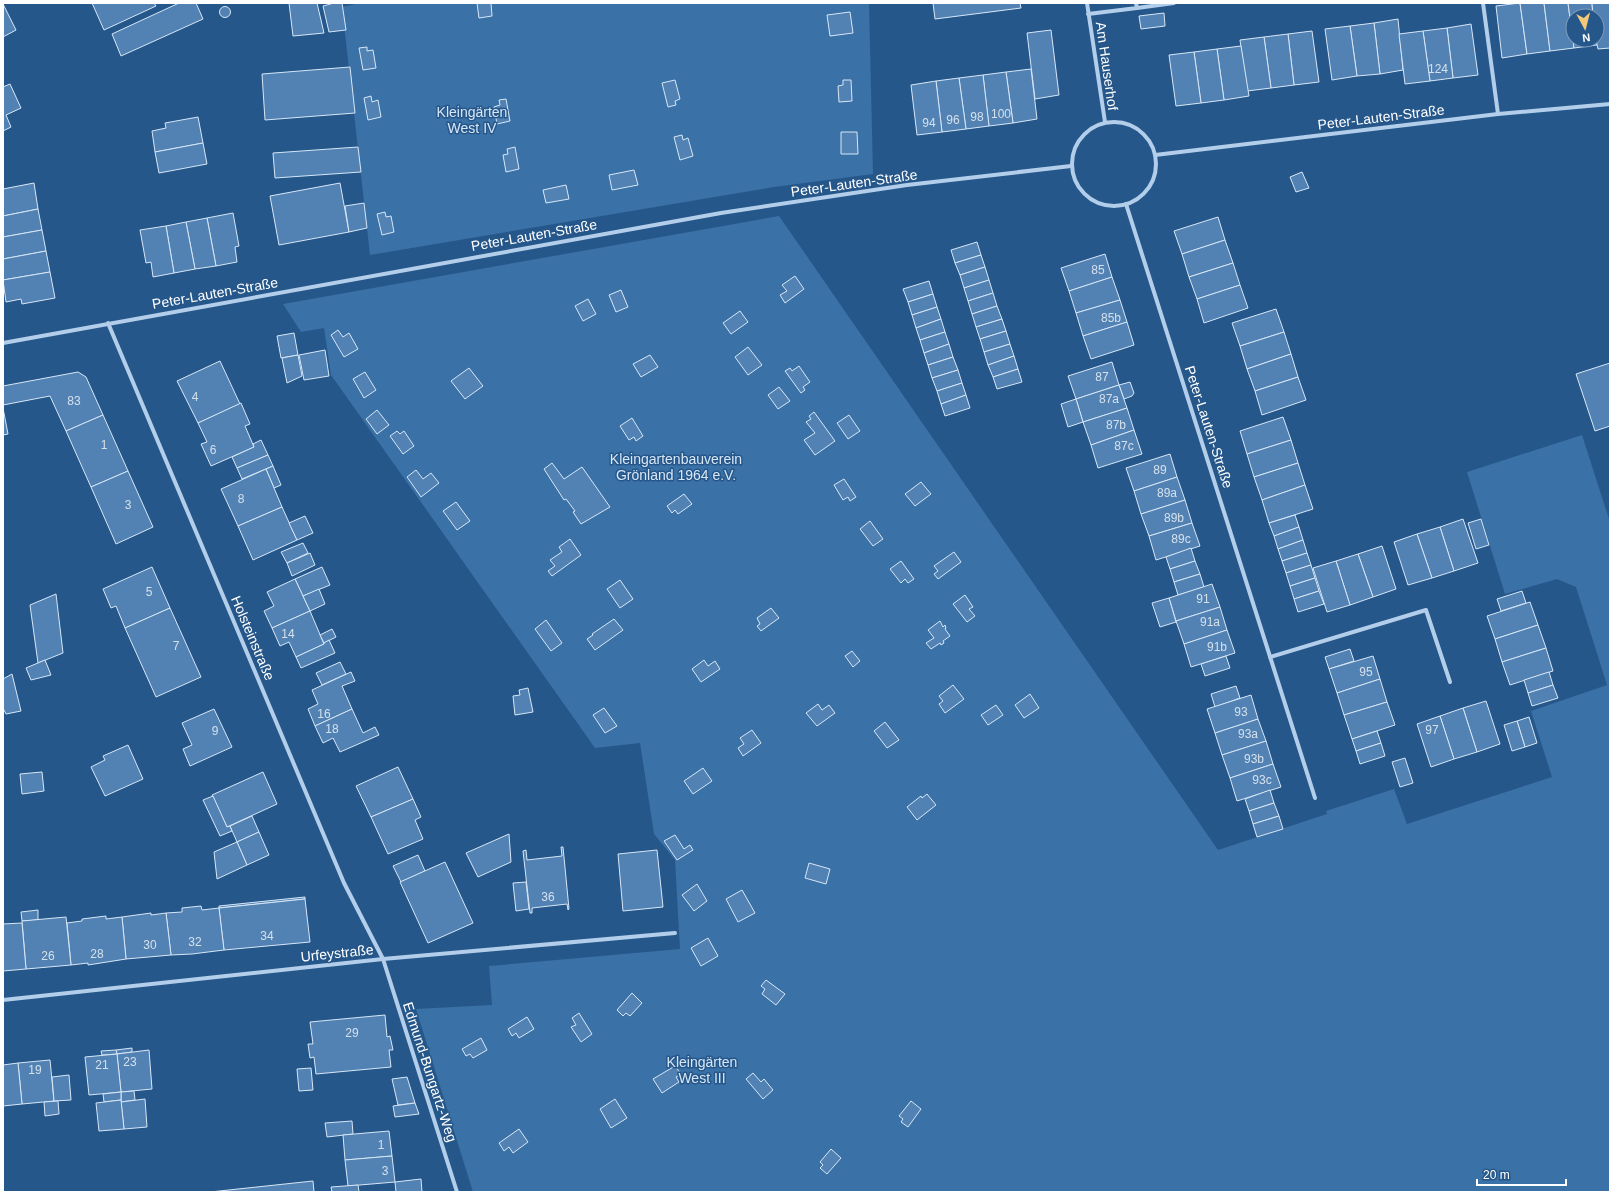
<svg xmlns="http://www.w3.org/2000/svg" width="1613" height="1195" font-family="Arial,sans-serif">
  <rect width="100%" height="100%" fill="#26578a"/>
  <g fill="#3a71a7">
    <polygon points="360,3 869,3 873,174 774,187 370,255 342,7"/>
    <polygon points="779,216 1218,850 1327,814 1326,811 1394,789 1407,824 1552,777 1531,711 1607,685 1576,587 1557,579 1505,594 1467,472 1582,435 1610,522 1610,1192 473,1192 416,1009 492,1005 489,966 680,949 675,860 654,834 640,743 595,748 331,375 324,328 301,332 283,304"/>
  </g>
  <g fill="#5282b3" stroke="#d7e7f7">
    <polygon points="92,3 154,3 156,6 104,30"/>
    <polygon points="179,3 196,3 203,19 121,56 112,34"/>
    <polygon points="289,3 317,3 324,33 293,36"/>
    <polygon points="334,3 342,3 346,30 329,32 323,6"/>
    <polygon points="477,3 491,3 492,16 479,18"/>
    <polygon points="933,3 1020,3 1021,8 935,19"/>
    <polygon points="1520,3 1527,54 1502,58 1496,6"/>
    <polygon points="1520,3 1544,3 1550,51 1527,54"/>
    <polygon points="1544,3 1568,3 1574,48 1550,51"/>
    <polygon points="1568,3 1592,3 1593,16 1573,16 1573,40 1596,40 1597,45 1574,48"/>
    <polygon points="1592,3 1610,3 1610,48 1598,49 1596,40 1597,16 1593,16"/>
    <polygon points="3,4 16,30 3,37"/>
    <circle cx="225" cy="12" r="5.5"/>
    <polygon points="850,12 853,33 830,36 827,15"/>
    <polygon points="1164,13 1165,26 1141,29 1139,16"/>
    <polygon points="1398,19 1403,70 1380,74 1374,23"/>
    <polygon points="1374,23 1380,74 1357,76 1350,26"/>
    <polygon points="1471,24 1478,75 1453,78 1447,28"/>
    <polygon points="1350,26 1357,76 1332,80 1325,29"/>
    <polygon points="1447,28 1453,78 1430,81 1423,31"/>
    <polygon points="1051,30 1059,95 1035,99 1027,33"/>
    <polygon points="1312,31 1319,82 1294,85 1288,34"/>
    <polygon points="1423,31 1430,81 1405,84 1399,34"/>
    <polygon points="1288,34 1294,85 1271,88 1264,37"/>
    <polygon points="1264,37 1271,88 1247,91 1240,40"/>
    <polygon points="1241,46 1249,96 1224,100 1217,49"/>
    <polygon points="367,47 367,51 373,50 376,68 363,70 359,48"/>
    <polygon points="1217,49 1224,100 1201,103 1194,52"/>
    <polygon points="1194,52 1201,103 1176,106 1169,55"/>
    <polygon points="350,67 355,113 265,120 262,74"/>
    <polygon points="1031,69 1037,119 1013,123 1006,72"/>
    <polygon points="1006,72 1013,123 989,126 983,75"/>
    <polygon points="983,75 989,126 966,129 959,78"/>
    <polygon points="959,78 966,129 942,132 936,81"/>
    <polygon points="675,80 680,99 675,101 676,105 668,107 662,83"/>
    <polygon points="843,80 851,80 852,101 839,102 838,86 843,85"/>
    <polygon points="936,81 942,132 917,135 911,85"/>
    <polygon points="10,84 21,108 6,115 11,127 3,131 3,87"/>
    <polygon points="371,96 372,102 378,100 381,117 368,120 364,98"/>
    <polygon points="506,99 510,121 497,124 494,107 500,105 499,100"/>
    <polygon points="198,117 203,143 155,152 152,131 166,128 165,123"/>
    <polygon points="841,132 857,132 858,154 841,154"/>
    <polygon points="682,135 683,140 688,138 693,156 680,160 674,137"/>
    <polygon points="203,143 207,164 159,173 155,152"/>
    <polygon points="358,147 361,172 275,178 273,153"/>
    <polygon points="515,147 519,169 506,172 503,155 508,154 507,149"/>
    <polygon points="634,170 638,185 612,190 609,175"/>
    <polygon points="1302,172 1309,188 1296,192 1290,177"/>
    <polygon points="34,183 38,209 3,216 3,189"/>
    <polygon points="340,183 349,232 279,245 270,196"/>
    <polygon points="566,185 569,199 546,203 543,190"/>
    <polygon points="364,203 367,228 349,232 345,206"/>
    <polygon points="38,209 42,230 3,237 3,216"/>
    <polygon points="385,212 386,217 391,216 394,232 382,235 377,214"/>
    <polygon points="233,213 239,246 235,247 237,262 216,266 207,218"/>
    <polygon points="1218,217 1225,240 1182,254 1174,231"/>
    <polygon points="207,218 216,266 195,269 186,222"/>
    <polygon points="186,222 195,269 174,273 166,226"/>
    <polygon points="166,226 174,273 153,277 151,262 146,263 140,230"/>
    <polygon points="42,230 46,251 3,259 3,237"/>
    <polygon points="1225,240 1233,263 1189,277 1182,254"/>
    <polygon points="977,242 981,255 955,263 951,250"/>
    <polygon points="46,251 50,272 3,280 3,259"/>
    <polygon points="1105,254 1112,277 1069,291 1061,268"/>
    <polygon points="981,255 985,267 960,275 955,263"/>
    <polygon points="1233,263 1240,285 1197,299 1189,277"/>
    <polygon points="985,267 989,280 964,288 960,275"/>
    <polygon points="50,272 55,298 22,304 21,299 6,302 3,280"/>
    <polygon points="795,276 804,289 785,303 780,295 787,291 782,285"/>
    <polygon points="1112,277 1120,300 1076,313 1069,291"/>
    <polygon points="989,280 993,293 968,301 964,288"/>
    <polygon points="929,281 933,294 908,302 903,289"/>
    <polygon points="1240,285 1248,308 1204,323 1197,299"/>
    <polygon points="621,290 628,307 616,312 609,295"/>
    <polygon points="993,293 997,306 972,314 968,301"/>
    <polygon points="933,294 937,307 912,315 908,302"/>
    <polygon points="588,299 596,314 583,321 575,306"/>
    <polygon points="1120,300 1127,322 1083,336 1076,313"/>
    <polygon points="997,306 1002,319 976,327 972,314"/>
    <polygon points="937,307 941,319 916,328 912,315"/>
    <polygon points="1276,309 1284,332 1240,346 1232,323"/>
    <polygon points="740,311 748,322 731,334 723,323"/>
    <polygon points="941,319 945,332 920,340 916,328"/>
    <polygon points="1002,319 1006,331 980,339 976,327"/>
    <polygon points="1127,322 1134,345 1091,359 1083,336"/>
    <polygon points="338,330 343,337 349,333 358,349 344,357 331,335"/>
    <polygon points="1006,331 1010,344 984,352 980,339"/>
    <polygon points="945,332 949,344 924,353 920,340"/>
    <polygon points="1284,332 1291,354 1247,369 1240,346"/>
    <polygon points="294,333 298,355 281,358 277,336"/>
    <polygon points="949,344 953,357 928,365 924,353"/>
    <polygon points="1010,344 1014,356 988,365 984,352"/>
    <polygon points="748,347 762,365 748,375 735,357"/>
    <polygon points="325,350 329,376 304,380 299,355"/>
    <polygon points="1291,354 1298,377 1255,391 1247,369"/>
    <polygon points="298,355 302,376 287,383 282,358"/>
    <polygon points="650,355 658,367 641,377 633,364"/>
    <polygon points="1014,356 1018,369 993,377 988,365"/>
    <polygon points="953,357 958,370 932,378 928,365"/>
    <polygon points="220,361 240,404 198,423 177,381"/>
    <polygon points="1112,362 1119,385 1076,399 1068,376"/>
    <polygon points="1610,363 1610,426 1595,431 1576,374"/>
    <polygon points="799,366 810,382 803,387 805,390 801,393 785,371 790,368 792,371"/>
    <polygon points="469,368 483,386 465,399 451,381"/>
    <polygon points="1018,369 1022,382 997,389 993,377"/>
    <polygon points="958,370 962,383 937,391 932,378"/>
    <polygon points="78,372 86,377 103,415 66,431 50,396 3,405 3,386"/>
    <polygon points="365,372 376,390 364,398 353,379"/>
    <polygon points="1298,377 1306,400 1262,415 1255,391"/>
    <polygon points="1130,382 1134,393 1132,396 1124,399 1119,385"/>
    <polygon points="962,383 966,395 941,404 937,391"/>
    <polygon points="1119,385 1127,408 1083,422 1076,399"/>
    <polygon points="779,387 790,401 778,409 768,395"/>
    <polygon points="966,395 970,408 945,416 941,404"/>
    <polygon points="1076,399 1083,422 1068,427 1061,404"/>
    <polygon points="241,403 250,424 245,426 254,447 211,466 201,444 207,442 198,423"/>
    <polygon points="3,408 8,434 3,435"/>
    <polygon points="1127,408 1134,430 1091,445 1083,422"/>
    <polygon points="377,410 389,425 377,434 366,419"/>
    <polygon points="814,412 835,441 815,455 804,440 815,433 806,422 811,419 809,416"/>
    <polygon points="103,415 128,471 91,487 66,431"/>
    <polygon points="849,415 860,431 848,439 837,423"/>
    <polygon points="1283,417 1291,440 1247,454 1240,431"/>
    <polygon points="632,418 643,436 636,441 634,437 629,440 620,426"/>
    <polygon points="1134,430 1142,454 1098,468 1091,445"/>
    <polygon points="397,431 400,434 404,431 414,446 403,454 390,436"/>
    <polygon points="261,440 268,455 237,468 232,457 254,447 253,444"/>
    <polygon points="1291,440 1298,463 1254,477 1247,454"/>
    <polygon points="1170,454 1177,477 1134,491 1126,468"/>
    <polygon points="268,455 273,466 242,479 237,468"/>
    <polygon points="552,463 564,479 582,467 610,507 581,524 573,512 575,511 566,499 564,500 544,469"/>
    <polygon points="1298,463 1305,485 1262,500 1254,477"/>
    <polygon points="273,466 281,485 274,488 266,469"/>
    <polygon points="266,469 282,507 238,526 221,489"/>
    <polygon points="416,470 423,479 431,473 439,483 421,497 407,477"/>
    <polygon points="128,471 153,527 116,544 91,487"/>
    <polygon points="1177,477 1185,500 1141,514 1134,491"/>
    <polygon points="844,479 856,497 850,501 848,497 843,500 834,485"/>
    <polygon points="921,482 931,494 915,506 905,494"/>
    <polygon points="1305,485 1313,509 1269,523 1262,500"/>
    <polygon points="684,494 692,504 678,514 675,510 672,513 667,506"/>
    <polygon points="1185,500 1192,523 1149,536 1141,514"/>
    <polygon points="456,502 470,521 457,530 443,511"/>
    <polygon points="282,507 297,540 253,560 238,526"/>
    <polygon points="1295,515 1299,527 1274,536 1269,523"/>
    <polygon points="305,516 313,533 297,540 289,523"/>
    <polygon points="1463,519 1478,563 1454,571 1440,527"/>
    <polygon points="1481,519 1489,545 1476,549 1468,523"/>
    <polygon points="870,521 883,539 873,546 860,529"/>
    <polygon points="1192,523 1200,546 1156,560 1149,536"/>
    <polygon points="1299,527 1303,540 1278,549 1274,536"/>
    <polygon points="1440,527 1454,571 1432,578 1417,534"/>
    <polygon points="1417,534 1432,578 1408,585 1394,542"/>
    <polygon points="570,539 581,555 552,576 548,571 555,566 550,560 562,552 559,547"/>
    <polygon points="1303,540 1307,553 1282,561 1278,549"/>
    <polygon points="303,543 308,553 287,563 281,552"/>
    <polygon points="1382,546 1396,589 1373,597 1358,554"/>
    <polygon points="1191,548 1195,561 1170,569 1166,557"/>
    <polygon points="954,552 961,562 938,579 934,574 938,571 934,566"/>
    <polygon points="310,553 315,565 292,576 287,563"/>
    <polygon points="1307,553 1311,565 1286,573 1282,561"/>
    <polygon points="1358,554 1373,597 1350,605 1336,561"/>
    <polygon points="901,561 914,579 908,583 905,579 901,583 890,569"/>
    <polygon points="1195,561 1200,574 1174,582 1170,569"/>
    <polygon points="1336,561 1350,605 1327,612 1313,568"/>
    <polygon points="1311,565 1315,578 1290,586 1286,573"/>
    <polygon points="152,567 170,608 125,628 116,606 111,608 103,589"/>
    <polygon points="322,567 330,585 303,596 295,579"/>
    <polygon points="1200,574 1204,587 1178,595 1174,582"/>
    <polygon points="1315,578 1319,591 1294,599 1290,586"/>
    <polygon points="295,579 310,611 272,628 264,611 274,606 267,592"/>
    <polygon points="620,580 633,599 620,608 607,589"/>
    <polygon points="1212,584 1220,607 1176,621 1169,598"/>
    <polygon points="319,589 325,604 310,611 303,596"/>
    <polygon points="1319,591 1324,604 1298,612 1294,599"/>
    <polygon points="1522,591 1526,603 1501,611 1497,599"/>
    <polygon points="56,594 63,653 38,663 30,605"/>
    <polygon points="965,595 973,607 969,609 975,616 967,622 953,604"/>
    <polygon points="1169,598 1176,622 1160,627 1152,603"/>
    <polygon points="1530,602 1538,625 1495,639 1487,616"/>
    <polygon points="1220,607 1227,630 1184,644 1176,621"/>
    <polygon points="170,608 201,677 156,697 125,628"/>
    <polygon points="771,608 779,618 761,631 757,626 760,624 757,618"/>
    <polygon points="310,611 324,644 296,657 289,642 280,646 272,628"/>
    <polygon points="614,619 623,630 595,650 587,639 593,635 592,634"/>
    <polygon points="546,620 562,643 551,651 535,629"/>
    <polygon points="940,621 943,627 945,625 946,628 945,629 950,636 943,641 944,643 941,645 940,643 931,649 926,643 934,638 928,630"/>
    <polygon points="1538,625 1546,648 1502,662 1495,639"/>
    <polygon points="332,629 336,637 324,643 320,635"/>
    <polygon points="1227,630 1235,653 1191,667 1184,644"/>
    <polygon points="329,640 335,653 301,668 296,657 324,644 324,643"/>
    <polygon points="1546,648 1553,671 1510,685 1502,662"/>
    <polygon points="1350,649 1354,661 1329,669 1325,657"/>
    <polygon points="852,651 860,661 853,667 845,656"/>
    <polygon points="1226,656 1230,668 1205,676 1201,664"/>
    <polygon points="1373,656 1380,679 1337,693 1329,669"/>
    <polygon points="45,660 51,675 31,680 26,668"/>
    <polygon points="704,660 708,666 715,661 720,669 701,682 692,669"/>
    <polygon points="340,662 346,674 322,685 316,673"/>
    <polygon points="351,672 355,681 342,686 352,709 315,726 308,709 318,704 312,690"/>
    <polygon points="1549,672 1553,685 1528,693 1524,680"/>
    <polygon points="12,674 21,711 6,714 3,708 3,679"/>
    <polygon points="1380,679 1387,702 1344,715 1337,693"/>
    <polygon points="953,685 964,699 945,713 939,704 943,701 939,696"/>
    <polygon points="1553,685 1558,698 1532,706 1528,693"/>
    <polygon points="1236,686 1240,698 1215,707 1211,694"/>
    <polygon points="528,688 533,712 515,715 513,696 520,695 519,690"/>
    <polygon points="1030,694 1039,708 1024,718 1015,705"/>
    <polygon points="1251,695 1258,719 1215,733 1207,709"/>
    <polygon points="1486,701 1500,744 1477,752 1463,708"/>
    <polygon points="1387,702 1395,725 1352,739 1344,715"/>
    <polygon points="818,704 822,710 829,705 835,713 817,726 806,713"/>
    <polygon points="996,705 1003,715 988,725 981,715"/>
    <polygon points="604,708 617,726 605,733 593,715"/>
    <polygon points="1463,708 1477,752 1454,759 1440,716"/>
    <polygon points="214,709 232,747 190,766 183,749 192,745 182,723"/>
    <polygon points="352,709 363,733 375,727 379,735 340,752 333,738 323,743 315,726"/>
    <polygon points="1440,716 1454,759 1431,767 1417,724"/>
    <polygon points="1529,717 1537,743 1525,747 1517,721"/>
    <polygon points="1258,719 1266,741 1222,755 1215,733"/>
    <polygon points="1517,721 1525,747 1512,751 1504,725"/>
    <polygon points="885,722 899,740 887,748 874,731"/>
    <polygon points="752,730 761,743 743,756 738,748 744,744 740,738"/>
    <polygon points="1377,731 1381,743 1356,751 1352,739"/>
    <polygon points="1266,741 1273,764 1230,778 1222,755"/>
    <polygon points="1381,743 1385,756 1360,764 1356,751"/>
    <polygon points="128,745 143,779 105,796 91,767 105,760 103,756"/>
    <polygon points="1405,758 1413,783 1400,787 1392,762"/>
    <polygon points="1273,764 1281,787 1237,801 1230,778"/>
    <polygon points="398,767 413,799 371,817 356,786"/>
    <polygon points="703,768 712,781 693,794 684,781"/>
    <polygon points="42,772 44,791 22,794 20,774"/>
    <polygon points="263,772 277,804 227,827 212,795"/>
    <polygon points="1270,790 1274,803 1249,811 1245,799"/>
    <polygon points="927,794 936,805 917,820 907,807 921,796 922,798"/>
    <polygon points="213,796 227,827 230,826 232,831 220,836 203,800"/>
    <polygon points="413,799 421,817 415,820 423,839 388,854 371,817"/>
    <polygon points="1274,803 1279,816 1253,824 1249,811"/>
    <polygon points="252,816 259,832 237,842 230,826"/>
    <polygon points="1279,816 1283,829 1257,837 1253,824"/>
    <polygon points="259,832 269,855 247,865 237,842"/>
    <polygon points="509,834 511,862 478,877 466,853"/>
    <polygon points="675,835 684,849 690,845 693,850 677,860 664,841"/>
    <polygon points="237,842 247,865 217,879 214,852"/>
    <polygon points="561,847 563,847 569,909 568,910 567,904 532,908 532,913 530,913 523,851 526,850 527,860 562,856"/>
    <polygon points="657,850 663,907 623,911 618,854"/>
    <polygon points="418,855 425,871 401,882 393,866"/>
    <polygon points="445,862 473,923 428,943 400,882"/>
    <polygon points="809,863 830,869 826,884 805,878"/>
    <polygon points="526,882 529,909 516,911 513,883"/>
    <polygon points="697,884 707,901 694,911 682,895"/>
    <polygon points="742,890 755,913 738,922 726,899"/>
    <polygon points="305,897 305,899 219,908 219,906"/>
    <polygon points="305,899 310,942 224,950 219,908"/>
    <polygon points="201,906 202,910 219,908 224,950 192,954 171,955 166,913 182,912 182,908"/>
    <polygon points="38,910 38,920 22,921 21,912"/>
    <polygon points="151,913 151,915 166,913 171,955 126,959 122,917"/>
    <polygon points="106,916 106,919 122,917 126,959 88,965 88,963 71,965 67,923 82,921 82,919"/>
    <polygon points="66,917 71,965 26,969 22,921"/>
    <polygon points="22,923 26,969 3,971 3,924"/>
    <polygon points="708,938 718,956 701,966 691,948"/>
    <polygon points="766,980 785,994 776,1005 762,994 765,989 761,986"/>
    <polygon points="632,993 642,1003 630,1016 626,1013 623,1016 617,1010"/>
    <polygon points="579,1013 592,1034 581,1042 571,1027 576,1025 572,1018"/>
    <polygon points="385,1015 387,1037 390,1036 393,1050 389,1050 391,1067 316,1074 314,1057 310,1058 308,1044 313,1044 310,1022"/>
    <polygon points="527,1017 534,1029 519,1038 516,1033 512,1036 508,1029"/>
    <polygon points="481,1038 487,1050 473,1058 470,1054 466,1056 462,1049"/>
    <polygon points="132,1048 132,1052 117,1054 116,1050"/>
    <polygon points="116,1050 117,1054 102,1055 101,1051"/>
    <polygon points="149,1050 152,1089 121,1092 117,1054"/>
    <polygon points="117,1054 121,1092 89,1095 85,1057"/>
    <polygon points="50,1060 54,1101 22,1104 18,1063"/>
    <polygon points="18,1063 22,1104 3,1106 3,1065"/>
    <polygon points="675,1066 681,1074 676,1077 679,1082 662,1093 653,1079"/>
    <polygon points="311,1068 313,1090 299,1091 297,1069"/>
    <polygon points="753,1073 761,1082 764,1079 773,1090 763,1099 746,1079"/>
    <polygon points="69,1075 71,1100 54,1101 52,1077"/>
    <polygon points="407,1077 415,1103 398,1105 392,1079"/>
    <polygon points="134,1091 135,1100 121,1102 121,1092"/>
    <polygon points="121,1092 121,1100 104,1102 103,1094"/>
    <polygon points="145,1099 147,1127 124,1129 121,1102"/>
    <polygon points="615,1099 627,1118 611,1128 600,1109"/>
    <polygon points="121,1100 124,1129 99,1131 96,1103"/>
    <polygon points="58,1101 59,1114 45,1116 44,1102"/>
    <polygon points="911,1101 921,1109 908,1127 901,1122 903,1119 899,1116"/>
    <polygon points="415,1103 419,1114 395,1117 393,1106"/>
    <polygon points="352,1121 353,1134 327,1137 325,1123"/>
    <polygon points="519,1129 528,1142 513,1153 509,1147 504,1151 499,1143"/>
    <polygon points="389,1131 392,1156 345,1160 343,1135"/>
    <polygon points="831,1149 841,1158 827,1174 820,1168 823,1165 820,1162"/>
    <polygon points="392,1156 395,1182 348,1186 345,1160"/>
    <polygon points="421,1179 422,1192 396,1192 395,1182"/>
    <polygon points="313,1181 314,1192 210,1192"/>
    <polygon points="358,1185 359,1192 332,1192 331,1187"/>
  </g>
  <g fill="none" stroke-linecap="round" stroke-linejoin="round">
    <g stroke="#b3ceea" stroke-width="4">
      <polyline points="1087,3 1105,122"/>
      <polyline points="1483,3 1498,114"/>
      <polyline points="1137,8 1174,3"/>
      <polyline points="1088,14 1137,8 1136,3"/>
      <circle cx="1114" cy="164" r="42"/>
      <polyline points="1155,155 1498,114 1610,104"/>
      <polyline points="1126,204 1315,798"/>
      <polyline points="108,323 344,883 383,959 457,1192"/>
      <polyline points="3,343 721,213 907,185 1071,166"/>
      <polyline points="1270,657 1426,610 1450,682"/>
      <polyline points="3,1000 383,959 675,933"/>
    </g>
  </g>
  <g text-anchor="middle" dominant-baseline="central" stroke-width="3" stroke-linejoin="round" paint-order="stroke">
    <g font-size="12" fill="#d4e0ec">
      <text x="1438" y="69">124</text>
      <text x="1001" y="114">100</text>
      <text x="977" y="117">98</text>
      <text x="953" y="120">96</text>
      <text x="929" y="123">94</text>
      <text x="1098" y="270">85</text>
      <text x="1111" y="318">85b</text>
      <text x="1102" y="377">87</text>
      <text x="195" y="397">4</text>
      <text x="1109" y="399">87a</text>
      <text x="74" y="401">83</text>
      <text x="1116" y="425">87b</text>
      <text x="104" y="445">1</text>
      <text x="1124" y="446">87c</text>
      <text x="213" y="450">6</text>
      <text x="1160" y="470">89</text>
      <text x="1167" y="493">89a</text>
      <text x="241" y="499">8</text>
      <text x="128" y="505">3</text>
      <text x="1174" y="518">89b</text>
      <text x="1181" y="539">89c</text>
      <text x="149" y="592">5</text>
      <text x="1203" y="599">91</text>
      <text x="1210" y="622">91a</text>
      <text x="288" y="634">14</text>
      <text x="176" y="646">7</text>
      <text x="1217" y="647">91b</text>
      <text x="1366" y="672">95</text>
      <text x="1241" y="712">93</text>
      <text x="324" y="714">16</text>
      <text x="332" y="729">18</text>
      <text x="1432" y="730">97</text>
      <text x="215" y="731">9</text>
      <text x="1248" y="734">93a</text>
      <text x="1254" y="759">93b</text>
      <text x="1262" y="780">93c</text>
      <text x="548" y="897">36</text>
      <text x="267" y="936">34</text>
      <text x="195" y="942">32</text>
      <text x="150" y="945">30</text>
      <text x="97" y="954">28</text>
      <text x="48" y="956">26</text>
      <text x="352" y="1033">29</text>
      <text x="130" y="1062">23</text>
      <text x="102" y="1065">21</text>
      <text x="35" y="1070">19</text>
      <text x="381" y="1145">1</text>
      <text x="385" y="1171">3</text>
    </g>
    <g font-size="14" fill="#fff" stroke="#26578a">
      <text transform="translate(1107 66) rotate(82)">Am Hauserhof</text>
      <text transform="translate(1381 117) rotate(-7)">Peter-Lauten-Straße</text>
      <text transform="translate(854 183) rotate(-8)">Peter-Lauten-Straße</text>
      <text transform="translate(534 235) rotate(-10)">Peter-Lauten-Straße</text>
      <text transform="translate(215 293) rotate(-10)">Peter-Lauten-Straße</text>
      <text transform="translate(1209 427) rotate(72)">Peter-Lauten-Straße</text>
      <text transform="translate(253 638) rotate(67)">Holsteinstraße</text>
      <text transform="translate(337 953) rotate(-6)">Urfeystraße</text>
      <text transform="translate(430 1072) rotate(72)">Edmund-Bungartz-Weg</text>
    </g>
    <g font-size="14" fill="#d7e7f7" stroke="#26578a">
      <text x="472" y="112">Kleingärten<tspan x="472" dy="16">West IV</tspan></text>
      <text x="676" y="459">Kleingartenbauverein<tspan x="676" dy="16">Grönland 1964 e.V.</tspan></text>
      <text x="702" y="1062">Kleingärten<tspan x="702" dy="16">West III</tspan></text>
    </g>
  </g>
  <rect width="1613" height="1195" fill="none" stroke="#ffffff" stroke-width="8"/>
  <g transform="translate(1585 28) rotate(173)"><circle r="19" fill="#26578a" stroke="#7d9ab9"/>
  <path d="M0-3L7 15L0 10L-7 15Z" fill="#f3c977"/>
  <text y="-6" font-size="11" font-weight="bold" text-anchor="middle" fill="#ffffff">N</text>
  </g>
  <path d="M1477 1179v6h89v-6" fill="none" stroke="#ffffff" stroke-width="2"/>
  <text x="1483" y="1179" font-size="12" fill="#ffffff" stroke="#26578a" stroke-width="3" paint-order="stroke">20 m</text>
</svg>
